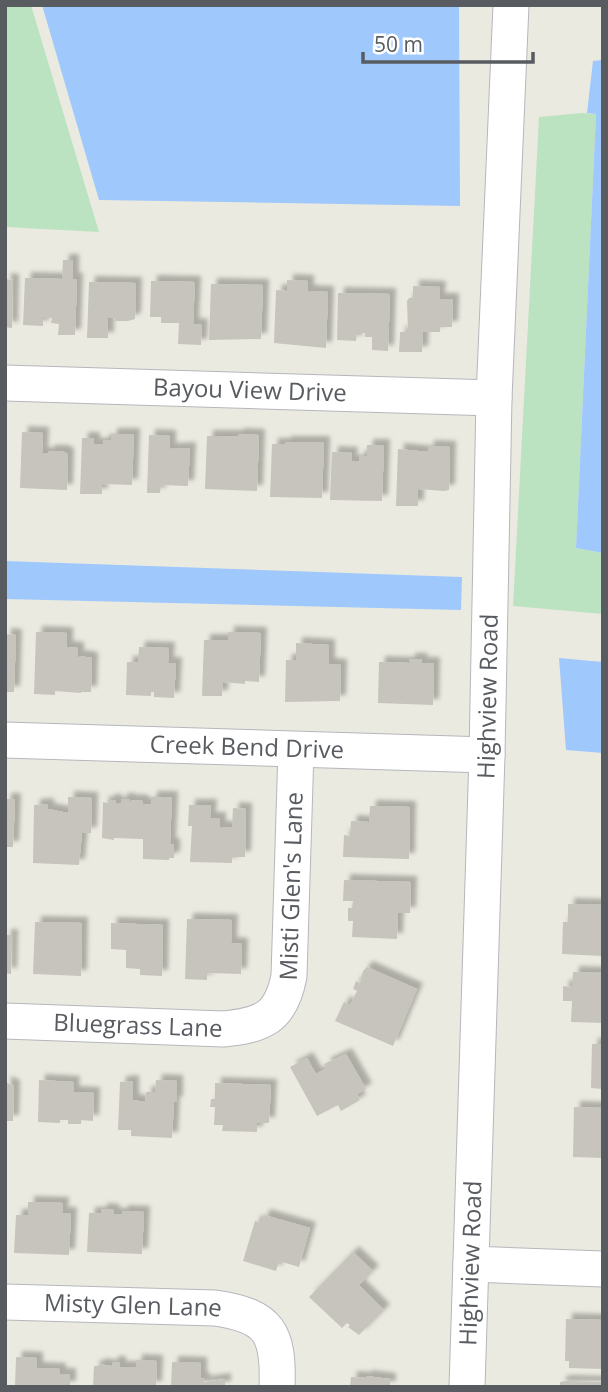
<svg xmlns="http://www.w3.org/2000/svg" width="608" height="1392" viewBox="0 0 608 1392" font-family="'Open Sans',sans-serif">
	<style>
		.green { fill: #bce3c1 }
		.water { fill: #9fc8fc }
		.building { fill: #c6c4bd; filter: url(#shadow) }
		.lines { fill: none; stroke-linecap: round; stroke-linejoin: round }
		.minor-casing { stroke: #b5b7bc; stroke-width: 37 }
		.minor { stroke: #fff; stroke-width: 35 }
		.labels { text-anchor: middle; stroke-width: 7; stroke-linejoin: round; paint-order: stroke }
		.street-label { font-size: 24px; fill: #585b60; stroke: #fff }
	</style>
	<defs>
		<filter id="shadow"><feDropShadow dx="6" dy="-6" stdDeviation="2" flood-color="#0004"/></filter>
	</defs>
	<rect width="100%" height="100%" fill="#ebeae0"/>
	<path class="green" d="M5,5H31L99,232L5,227Z
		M582,113L596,114L576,548L603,553V614L513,606L539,117Z"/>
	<path class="water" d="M42,5H459L460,206L99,200Z
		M603,60V553L576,548L596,114L587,113L593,61Z
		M5,561L462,577L461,610L5,599Z
		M559,658L603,662V753L566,750Z"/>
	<path class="building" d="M63,260H73V279H77L75,335H58L59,324L51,323L52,318H43V326L23,325L25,278L62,279Z
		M5,279L13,280L12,328L5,327Z
		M287,280L308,281V291L328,292L326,348L274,343L276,290L287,291Z
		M151,281L195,282L193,324L202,325L201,345L178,344L179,323H161V317H150Z
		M89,282L136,283L135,319L128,321H115V318H108V338H87Z
		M211,284L263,285L261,339L209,340Z
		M413,286L440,287L439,299H453L452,327H440V332H423L422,352H399L400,332H408L407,301L409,298H413Z
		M338,293L390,294L388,351L372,350V337H365V333H357L356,341L337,340Z
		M22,432L43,433L42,453L48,454V451H62L68,454L67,490L20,488Z
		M111,434H134L132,485L102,484V494H80L82,438H94V444H103V440L111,441Z
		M238,434L259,435L257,491L205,489L207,436H238Z
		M149,435L170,436V449L190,448L188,486L161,485L160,493H147Z
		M285,442H324L322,498L270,497L272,444H285Z
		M367,445H384L382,501L330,500L332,452L352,453L351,461H359V456H367Z
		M428,446L450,447L449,490L444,491L418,489V506H396L398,449L428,452Z
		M36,632L67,633V647L78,648V658L80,656L92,658L91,692H81V693L55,691V695L34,694Z
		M228,632L261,633L259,682L245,681V684L223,682L222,696H202L204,640H228Z
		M5,634L16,635L14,692H5Z
		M296,643L329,645V664L341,665L340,701L285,702L286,660H296Z
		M139,647L169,648L168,663H176L174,698L154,697V692H151V696L126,695L127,662H138Z
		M409,659H422L421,663H434L433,705L378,703L379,662L409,663Z
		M68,797L92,798L91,833H82L79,865L33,863L34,805L48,804V809L68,813Z
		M151,797H172L170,844H174V858H169V860L143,859V839L114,838V840L102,838L103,802L108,803V800H116V803H121V799H130V803L132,800L143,801V804H151Z
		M5,799H15L13,847H5Z
		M189,805H211L210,818H220V827H232L233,808L246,809L245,857H232V863L190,862L192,826H188Z
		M370,806L410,807L409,859L343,857L344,835L350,836L351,821L369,822Z
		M344,880L411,882L410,913H398L397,939L352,937L353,921H348V908H352L353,901H343Z
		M568,904L603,905V956L562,954L563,922H568Z
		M187,919L232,920L231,943L242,944L241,974L207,973V980L185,979Z
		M35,922L82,923L81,976L33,974Z
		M111,923L163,925L162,976L140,975V969L126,968V950L111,949Z
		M5,935H12L11,974L5,973Z
		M367,967L417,989L393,1046L335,1021L344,1002L350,1005L357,991L353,989L356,981L360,983L363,971Z
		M573,972L603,973V1023L571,1022L572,1001H563V986L572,987Z
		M592,1044H603V1089L591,1088Z
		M346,1054L366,1089L357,1094L360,1100L341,1111L338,1105L317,1116L290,1067L307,1058L316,1074L327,1068L324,1064Z
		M39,1080L74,1082L73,1092L94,1093L93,1121L81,1120V1124H68V1120H60V1123L38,1122Z
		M156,1080L177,1081V1102H174L172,1138L131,1136V1130H118L120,1082L133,1081V1100L145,1102L146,1092H155Z
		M5,1082L14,1086L13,1121H5Z
		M215,1083L271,1085L269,1123H257V1132L222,1131L223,1125H214L215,1107H210L211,1099H215Z
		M574,1107L603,1108V1158L573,1157Z
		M28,1202L63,1203L62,1213H71L69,1255L14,1253L16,1215H28Z
		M101,1209L114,1210L113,1214H122V1211L144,1212L142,1254L87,1252L89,1213H101Z
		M264,1215L310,1228L299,1267L279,1261L276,1271L243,1261L255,1221L261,1223Z
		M353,1252L373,1271L359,1285L384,1310L359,1335L348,1327L350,1325L347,1323L342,1328L309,1297Z
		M566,1319L603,1320V1369L569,1368V1361H565Z
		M16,1357L37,1358V1368L60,1369V1374H70V1387H15Z
		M136,1360L157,1361L156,1387H93L94,1366H99V1364L112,1366V1362H120V1367H136Z
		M172,1362L201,1363V1378L204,1379V1382L225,1379V1387H171Z
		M366,1376L390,1379V1387H350L351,1377L366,1378Z
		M566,1381L603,1382V1387H560V1382Z"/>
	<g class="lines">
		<g class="minor-casing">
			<g id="minor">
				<path id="s1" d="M5,383L494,398"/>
				<path id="s2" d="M5,740L487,755"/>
				<path id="s3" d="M5,1021L223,1029C263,1025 281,1018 289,976L296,750"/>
				<path d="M471,1264L603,1269"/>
				<path id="s4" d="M5,1302L215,1308C270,1316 279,1333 277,1387"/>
				<path id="s5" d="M467,1387L487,755L494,398L511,5"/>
			</g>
		</g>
		<use href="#minor" class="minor"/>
	</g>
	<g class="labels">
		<g class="street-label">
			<text dy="8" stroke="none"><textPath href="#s1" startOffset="245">Bayou View Drive</textPath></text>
			<text dy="8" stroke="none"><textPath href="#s5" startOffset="691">Highview Road</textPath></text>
			<text dy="8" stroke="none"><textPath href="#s2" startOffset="242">Creek Bend Drive</textPath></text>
			<text dy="8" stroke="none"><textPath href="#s3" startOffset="402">Misti Glen's Lane</textPath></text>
			<text dy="8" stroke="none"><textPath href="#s3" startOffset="133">Bluegrass Lane</textPath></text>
			<text dy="8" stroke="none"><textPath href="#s5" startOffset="124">Highview Road</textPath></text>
			<text dy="8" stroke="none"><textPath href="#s4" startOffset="128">Misty Glen Lane</textPath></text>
		</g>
	</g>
	<rect width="608" height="1392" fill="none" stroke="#585b60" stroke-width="14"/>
	<path d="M363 52v10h170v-10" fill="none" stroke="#585b60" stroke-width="3.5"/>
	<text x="374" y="52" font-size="21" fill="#585b60" stroke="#ffffff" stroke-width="5" paint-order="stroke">50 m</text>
</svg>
